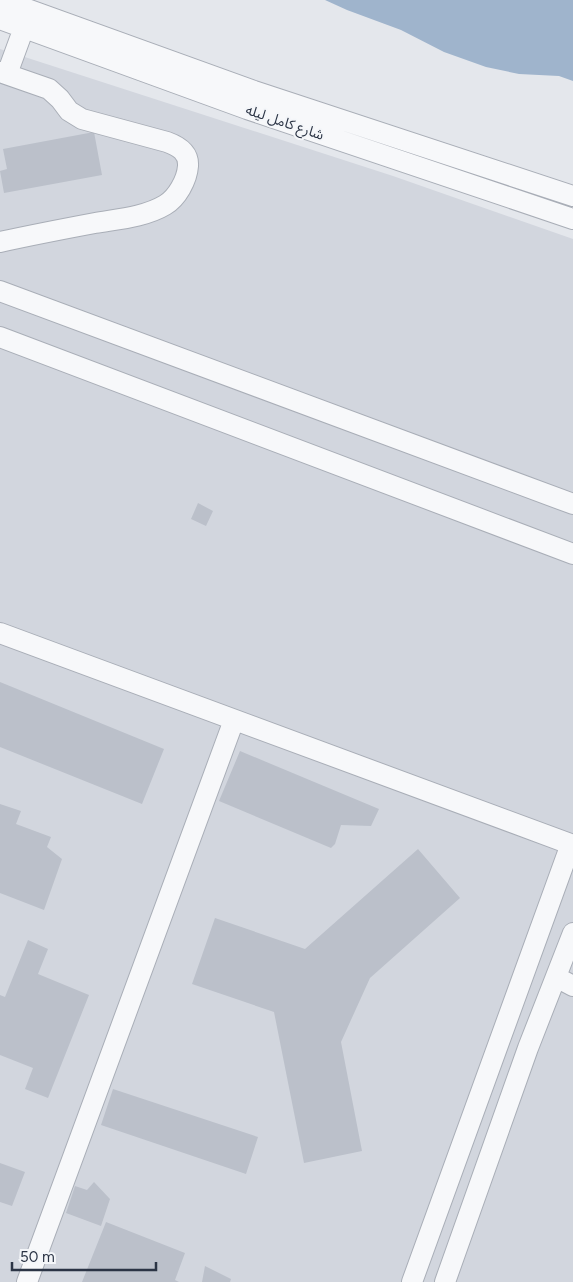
<svg xmlns="http://www.w3.org/2000/svg" width="573" height="1282" viewBox="0 0 573 1282" font-family="Figtree,'Noto Sans Arabic',sans-serif">
	<style>
		.built { fill: #d2d6de }
		.water { fill: #9fb4cc }
		.building { fill: #bbc0ca }
		.lines { fill: none; stroke-linecap: round; stroke-linejoin: round }
		.minor-casing { stroke: #a9aeb7; stroke-width: 22 }
		.minor { stroke: #f7f8fa; stroke-width: 20 }
		.labels { text-anchor: middle; stroke-width: 4; stroke-linejoin: round; paint-order: stroke }
		.street-label { font-size: 14px; fill: #2b3445; stroke: #f4f6f9 }
	</style>
	<rect width="100%" height="100%" fill="#e4e7ec"/>
	<path class="built" d="M0,49L393,176L573,239V1282H0Z"/>
	<path class="water" d="M325,0H573V81L559,76L519,74L486,67L444,52L401,30L347,10Z"/>
	<path class="building" d="M94,132L102,175L4,193L0,171L7,169L3,149Z
		M198,503L213,511L206,526L191,519Z
		M0,682L164,749L142,804L0,747Z
		M240,751L379,809L371,826L341,825L335,844L331,848L219,801Z
		M0,804L21,811L16,824L51,837L47,847L62,859L44,910L0,893Z
		M418,849L460,898L370,978L341,1042L362,1151L304,1163L274,1012L192,984L215,918L305,949Z
		M28,940L48,949L38,974L89,995L48,1098L25,1089L33,1068L0,1055V995L5,997Z
		M113,1089L258,1137L246,1174L101,1125Z
		M0,1163L25,1172L12,1206L0,1202Z
		M94,1182L110,1199L101,1226L66,1213L75,1186L87,1190Z
		M106,1222L185,1253L175,1280L179,1282H82Z
		M205,1266L231,1279L230,1282H202Z"/>
	<g class="lines">
		<g class="minor-casing">
			<path id="minor" d="M2,0L254,91L573,196
				M0,19L247,109L573,219
				M0,72L49,89L60,99L69,111L82,119L167,142C178,146 189,152 188,166C187,180 177,198 165,205C145,217 118,219 95,223C63,229 32,235 0,242
				M7,74L29,14
				M0,291L573,504
				M0,337L573,554
				M0,633L573,845
				M556,977L573,986
				M27,1282L234,720
				M412,1282L571,844
				M445,1282L528,1048L573,933"/>
		</g>
		<use href="#minor" class="minor"/>
	</g>
	<g class="labels">
		<g class="street-label">
			<text transform="translate(285 122) rotate(19)" y="5">شارع كامل ليله</text>
		</g>
	</g>
	<path d="M12 1262v8h144v-8" fill="none" stroke="#2b3445" stroke-width="2.5"/>
	<text x="20" y="1262" font-size="15" fill="#2b3445" stroke="#f4f6f9" stroke-width="4" paint-order="stroke">50 m</text>
</svg>
